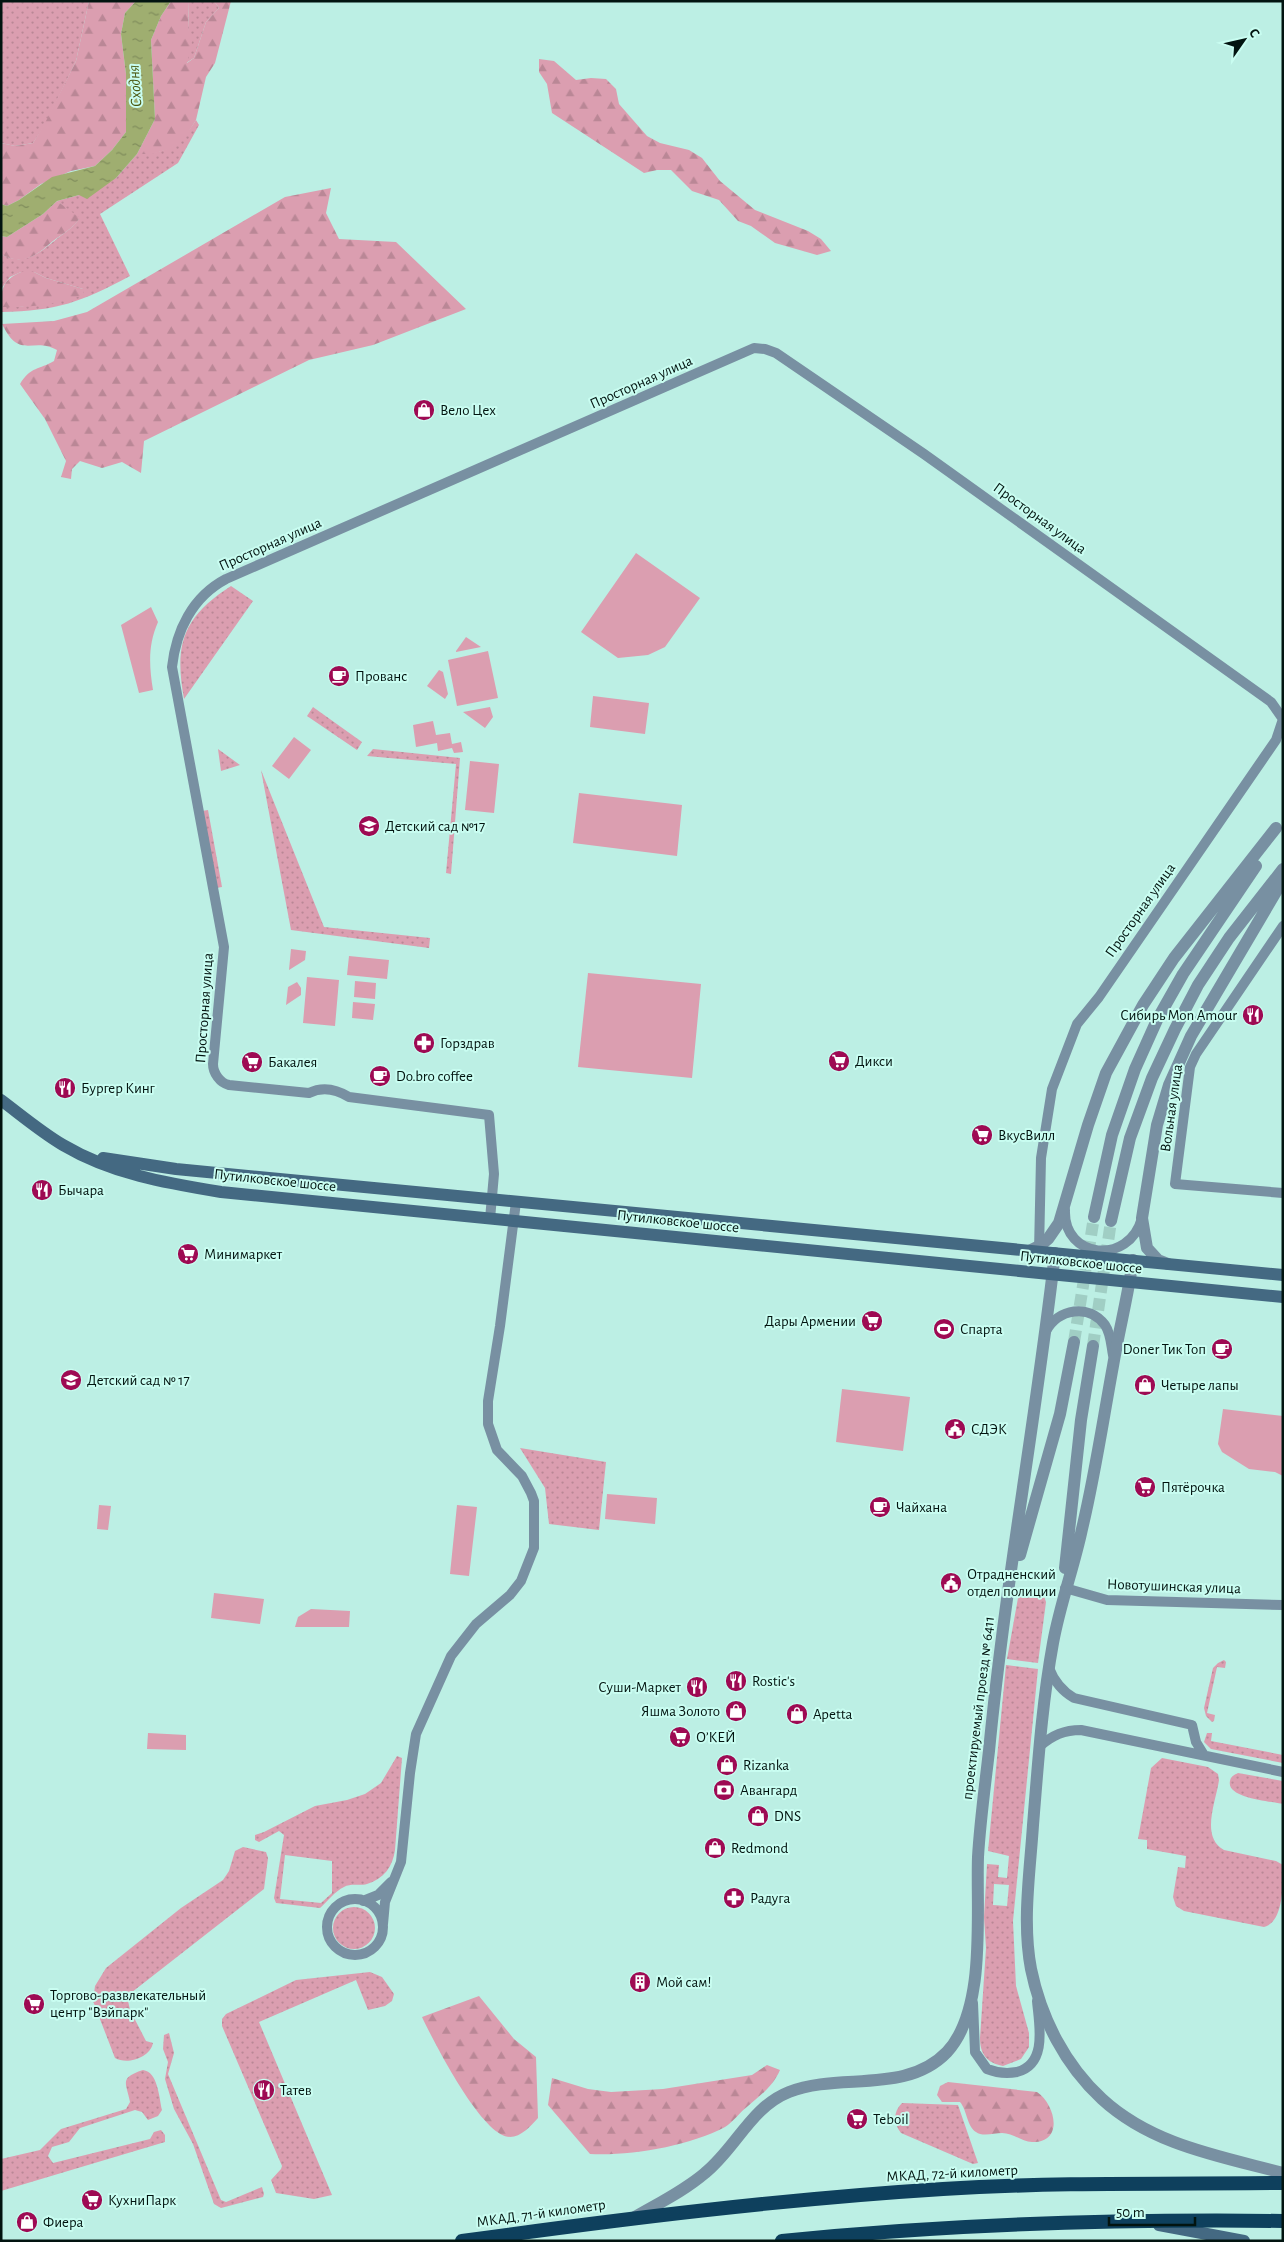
<svg xmlns="http://www.w3.org/2000/svg" width="1284" height="2242" viewBox="0 0 1284 2242" font-family="'Alegreya Sans',sans-serif">
	<style>
		.grass { fill: url(#grass-dots); fill-rule: evenodd }
		.forest { fill: url(#forest-firs) }
		.park { fill: #db9eb0 }
		.water { fill: url(#water-ripples) }
		.lines { fill: none; stroke-linecap: round; stroke-linejoin: round }
		.tertiary-tunnel { stroke: #a0cec4; stroke-width: 12; stroke-dasharray: 12 6; stroke-linecap: butt }
		.minor { stroke: #7890a2; stroke-width: 10 }
		.tertiary { stroke: #7890a2; stroke-width: 12 }
		.secondary { stroke: #446982; stroke-width: 12 }
		.trunk { stroke: #0e405d; stroke-width: 14 }
		.labels { text-anchor: middle; stroke-width: 4; stroke-linejoin: round; paint-order: stroke }
		.street-label { font-size: 15px; fill: #021410; stroke: #c9fdf1 }
		.poi-label { font-size: 15px; fill: #021410; stroke: #c9fdf1; text-anchor: start }
		.water-label { font-size: 16px; font-style: italic; fill: #49560f; stroke: #c9fdf1 }
	</style>
	<defs>
		<pattern id="grass-dots" width="8" height="8" patternUnits="userSpaceOnUse" patternTransform="scale(1.25)"><rect width="8" height="8" fill="#db9eb0"/><path d="M2 2h.1M6 6h.1" fill="none" stroke="#ba8796" stroke-width="1.8" stroke-linecap="round"/></pattern>
		<pattern id="forest-firs" width="22" height="20" patternUnits="userSpaceOnUse" patternTransform="scale(1.25)"><rect width="22" height="20" fill="#db9eb0"/><path d="M5 1l3.5 6h-7zM16 11l3.5 6h-7z" fill="#ba8796"/></pattern>
		<pattern id="water-ripples" width="26" height="14" patternUnits="userSpaceOnUse" patternTransform="scale(1.25)"><rect width="26" height="14" fill="#9fae70"/><path d="M2 4q2-2 4 0t4 0M15 11q2-2 4 0t4 0" fill="none" stroke="#7f8c5b"/></pattern>
	</defs>
	<rect width="100%" height="100%" fill="#bcefe4"/>
	<path class="grass" d="M1,1H89L76,61L45,125L33,143L15,146L1,143Z
		M189,1H214L219,8L206,22L194,58L186,63L190,46L188,29Z
		M196,120L199,125L178,163L100,214L130,276C81,302 58,311 1,312V307H21L83,289L46,278L34,272H21L10,277L1,289V254C22,266 37,255 53,242C64,232 70,231 79,219L57,201L79,195L116,178L137,154C168,153 179,146 196,120Z
		M231,586L253,601L184,699C174,644 183,617 231,586Z
		M313,707L362,742L357,750L307,716Z
		M218,749L240,765L221,771Z
		M373,749L460,758L451,874L446,873L456,764L367,756Z
		M261,770L324,927L430,938L429,948L291,930Z
		M208,810L222,887L216,888L202,811Z
		M520,1448L606,1462L599,1530L549,1524L545,1488Z
		M1035,1590L1043,1593L1046,1602L1038,1663L1007,1659L1018,1598L1025,1592Z
		M1224,1660L1226,1662L1225,1668L1217,1667L1207,1713L1215,1715L1214,1721L1212,1722L1206,1716L1204,1708L1213,1668L1218,1663Z
		M1006,1665L1038,1669L1013,1921L1016,1986L1029,2033V2047L1021,2059L1003,2066C987,2063 980,2054 980,2038L986,1948L984,1917L987,1864L999,1865L998,1877L1007,1878L1009,1856L988,1851ZM994,1884L1009,1885L1007,1906L993,1905Z
		M1207,1733H1212L1211,1741L1283,1755V1763L1211,1749L1204,1742Z
		M397,1756L402,1758L395,1850C393,1866 384,1879 367,1884C360,1886 350,1883 344,1887C335,1891 327,1902 320,1908L276,1903L274,1898L284,1835L279,1831L259,1842L255,1840V1835L264,1832L315,1806L347,1800L365,1794L381,1783ZM285,1855L332,1861V1893L321,1903L280,1899Z
		M1162,1758L1208,1767L1218,1774L1219,1780C1216,1802 1200,1837 1224,1850L1276,1861L1283,1865C1283,1883 1284,1922 1264,1927L1184,1911L1176,1906L1173,1897L1178,1867L1185,1868L1186,1856L1147,1849V1840L1138,1839L1151,1768Z
		M1238,1773L1283,1781V1804C1270,1801 1226,1798 1230,1781C1231,1776 1234,1775 1238,1773Z
		M243,1847L266,1852L268,1858L264,1889L127,1996L130,2010L146,2041L153,2043C150,2058 127,2065 115,2058L93,2001L95,1986L106,1968L181,1908L223,1880L229,1871L235,1851Z
		M333 1928a21 21 0 1 1 42 0a21 21 0 1 1-42 0Z
		M370,1972L382,1977L394,1994L392,2001L385,2006L368,2010L356,1980L259,2022L332,2195L314,2199L276,2193L271,2180L281,2169L282,2166L222,2026V2019L226,2014L296,1980Z
		M169,2033L174,2053L168,2074L221,2200L226,2202L262,2187L264,2194L263,2197L221,2208L214,2204L193,2144L174,2109L165,2079L168,2062L163,2049L164,2035Z
		M143,2070C158,2072 159,2097 162,2110L158,2116L148,2120L142,2112L135,2110L80,2128L69,2142L52,2147L48,2156L53,2163L150,2139L154,2132L161,2130L165,2135V2142L1,2191V2159L40,2150L61,2129L126,2109L130,2102C126,2082 119,2078 143,2070Z
		M902,2103L958,2105L978,2163L973,2164L901,2133C893,2123 893,2112 902,2103Z"/>
	<path class="forest" d="M89,1H136L125,13L121,34L126,74V132L112,150L95,166L71,171L41,184L19,200L7,206L1,204V143L15,146L33,143L44,125L76,61Z
		M171,1H189L188,29L193,37L187,63L194,58L206,22L219,8L214,1H231L215,63L206,77L196,120L184,139L169,149L152,154H137L155,119L151,40L161,16Z
		M539,59L554,61L576,80L591,78L606,79L616,89L619,104L647,136L660,143L689,150L702,158L720,181L755,210L808,231L821,239L831,251L817,255L775,243L751,226L738,221L719,200L692,191L671,170H657L644,173L552,113L547,84L539,72Z
		M331,188L326,213L339,239L396,242L466,309L373,345L309,360L144,441L141,473L122,462L102,468L80,461L72,469L71,479L61,477L66,461L45,419L20,384C31,366 39,370 54,361L57,350C33,336 20,361 2,324L54,321L87,312L285,197Z
		M57,201L80,218C70,231 65,232 53,241C37,255 23,267 1,254V236L7,237L43,214Z
		M21,272H34L46,278L83,289L84,295C57,304 29,308 1,307C1,288 3,280 21,272Z
		M479,1996L514,2039L536,2057L538,2118C531,2126 521,2137 510,2137C482,2137 434,2042 422,2017Z
		M767,2065L780,2070C773,2086 762,2094 748,2106C740,2112 733,2122 725,2127C689,2146 632,2156 590,2154L548,2105L552,2078L588,2089L611,2092L663,2089L752,2075Z
		M948,2082L1037,2092C1056,2105 1064,2143 1032,2142C1022,2142 1013,2133 1002,2133C995,2133 982,2137 976,2132C967,2127 967,2110 960,2102H942L937,2095L940,2086Z"/>
	<path class="park" d="M636,553L700,598L665,647L648,655L618,658L581,632Z
		M151,607L158,622C148,645 149,665 153,690L139,693L121,625Z
		M466,637L481,647L456,652V651Z
		M488,651L498,698L457,706L448,660Z
		M439,670L443,672L448,694L445,699L427,686Z
		M593,696L649,703L645,734L590,727Z
		M490,707L493,717L485,728L463,712Z
		M433,721L436,735L450,733L452,744L461,742L463,752L454,753L452,748L438,751L437,743L416,747L413,725Z
		M294,737L311,750L289,779L272,766Z
		M470,761L499,764L494,813L465,810Z
		M579,793L682,805L677,856L573,843Z
		M291,949L306,951L305,960L289,970Z
		M349,956L389,960L387,979L347,975Z
		M588,973L701,984L692,1078L578,1067Z
		M307,977L339,980L335,1026L303,1023Z
		M355,981L376,983L375,999L354,997Z
		M297,982L301,988V995L286,1005L288,987Z
		M353,1002L375,1004L373,1020L352,1018Z
		M842,1389L910,1397L903,1451L836,1442Z
		M1223,1409L1283,1416V1476L1275,1472L1249,1469L1222,1452L1218,1444Z
		M607,1494L657,1498L655,1524L605,1519Z
		M99,1505L111,1506L108,1530L97,1529Z
		M457,1505L477,1507L469,1576L450,1574Z
		M214,1593L264,1599L260,1624L211,1618Z
		M311,1609L350,1611L349,1627H295L298,1617Z
		M148,1733L186,1735V1750L147,1749Z"/>
	<path class="water" d="M136,1H171L161,16L151,40L155,119L137,154L116,178L87,199L79,195L57,201L43,214L7,237L1,236V204L7,206L19,200L52,177L95,166L112,150L126,132V74L121,34L125,13Z"/>
	<g class="lines">
		<path class="tertiary-tunnel" d="M1074,1342L1094,1217
			M1093,1346L1111,1221"/>
		<path class="minor" d="M1283,926L1196,1054L1190,1067L1175,1184L1283,1193
			M1065,1210C1063,1259 1129,1266 1142,1218
			M490,1219L494,1174L489,1115L349,1097C336,1089 323,1086 309,1093L229,1085C220,1083 213,1073 213,1064L224,947L172,667C176,631 192,597 226,579L754,348L765,349L776,353L924,454L1271,702L1283,719L1276,740L1099,997L1077,1024L1052,1089L1041,1158L1039,1251
			M1046,1331C1058,1309 1089,1303 1105,1325C1111,1334 1111,1345 1113,1355
			M1065,1588L1107,1600L1283,1605
			M1049,1668C1054,1681 1062,1691 1074,1698L1192,1725L1196,1742L1204,1755
			M1040,1746C1053,1735 1064,1730 1081,1730L1283,1772
			M327 1927a28 28 0 1 1 56 0a28 28 0 1 1-56 0Z
			M363,1901L378,1895L391,1882
			M383,1924L385,1902L401,1862L410,1773L416,1734L451,1656L476,1624L510,1595L521,1581L534,1548V1501L531,1493L522,1476L497,1450L488,1424V1401L500,1326L516,1202
			M973,2003L975,2052L987,2069C997,2073 1006,2074 1017,2072C1048,2064 1039,2024 1037,2001"/>
		<path class="tertiary" d="M1094,1217L1112,1135L1135,1069L1157,1020L1183,974L1256,866
			M1111,1221L1130,1138L1152,1078L1175,1029L1198,985L1229,938L1283,869
			M1029,1251L1041,1245L1048,1239L1059,1223L1088,1125L1106,1073L1143,1005L1174,958L1276,828
			M1133,1260C1128,1296 1119,1330 1113,1366C1103,1420 1095,1475 1082,1529C1074,1567 1060,1604 1053,1643C1042,1703 1038,1764 1033,1825C1030,1872 1022,1922 1031,1969C1041,2018 1065,2065 1102,2099C1152,2145 1219,2156 1283,2173
			M1168,1264L1158,1260L1147,1248L1142,1218L1157,1125L1169,1085L1191,1036L1283,880
			M1020,1555L1060,1414L1074,1342
			M1065,1568L1081,1420L1093,1346
			M635,2217C659,2203 684,2191 705,2173C736,2148 751,2107 789,2092C839,2072 906,2095 947,2052C987,2009 976,1913 978,1857C980,1822 985,1786 989,1751C1005,1584 1036,1419 1055,1253"/>
		<path class="secondary" d="M1,1100C21,1115 41,1132 63,1145C112,1174 166,1183 221,1192L1283,1297
			M103,1158L176,1169L1283,1275
			M1159,2225L1244,2241"/>
		<path class="trunk" d="M462,2241C622,2219 782,2199 943,2189C1056,2182 1170,2184 1283,2183
			M782,2241C949,2224 1116,2219 1283,2221"/>
	</g>
	<defs>
		<g id="shop-disc" transform="scale(1.125)"><circle r="9.5" fill="#9e0a53" stroke="#c9fdf1"/><path d="M-5-2.5h2.3a2.7 3.5 0 0 1 5.4 0H5L5.5 6h-11ZM-1.5-2.5h3a1.5 2.3 0 0 0-3 0Z" fill="#fff"/></g>
		<g id="cafe-disc" transform="scale(1.125)"><circle r="9.5" fill="#9e0a53" stroke="#c9fdf1"/><path d="M-5.5-4.5H6V0H3Q3 3.5 0 3.5H-2.5Q-5.5 3.5-5.5 0ZM3-3.2v2h1.7v-2ZM-6 4.5H4V6H-6Z" fill="#fff"/></g>
		<g id="school-disc" transform="scale(1.125)"><circle r="9.5" fill="#9e0a53" stroke="#c9fdf1"/><path d="M0-5L7-2L0 1L-7-2ZM-4 1L0 2.5L4 1V4Q0 6-4 4Z" fill="#fff"/></g>
		<g id="restaurant-disc" transform="scale(1.125)"><circle r="9.5" fill="#9e0a53" stroke="#c9fdf1"/><path d="M-5-6h1v4h1v-4h1v4h1v-4h1v5L-1.5 .5V6h-2V.5L-5-1ZM5-6V6H3V1.5H1.5Q1.5-4 5-6Z" fill="#fff"/></g>
		<g id="pharmacy-disc" transform="scale(1.125)"><circle r="9.5" fill="#9e0a53" stroke="#c9fdf1"/><path d="M-2-6h4v4h4v4h-4v4h-4v-4h-4v-4h4Z" fill="#fff"/></g>
		<g id="supermarket-disc" transform="scale(1.125)"><circle r="9.5" fill="#9e0a53" stroke="#c9fdf1"/><path d="M-6-5.5h2.5l.6 2H6L4.5 2H-2.5L-4.4-4H-6ZM-1.5 3.2a1.3 1.3 0 1 0 .1 0ZM3 3.2a1.3 1.3 0 1 0 .1 0Z" fill="#fff"/></g>
		<g id="stadium-disc" transform="scale(1.125)"><circle r="9.5" fill="#9e0a53" stroke="#c9fdf1"/><path d="M0-5a6.5 5 0 1 0 0 10a6.5 5 0 1 0 0-10ZM-3.5-1.8h7v3.6h-7Z" fill="#fff"/></g>
		<g id="civic-disc" transform="scale(1.125)"><circle r="9.5" fill="#9e0a53" stroke="#c9fdf1"/><path d="M-.6-6.5H3V-4.5H.6V-3L4-1V1h2V6H-6V1h2V-1L-.6-3ZM-1.2 2.5V6h2.4V2.5Z" fill="#fff"/></g>
		<g id="bank-disc" transform="scale(1.125)"><circle r="9.5" fill="#9e0a53" stroke="#c9fdf1"/><path d="M-6-4H6V4H-6ZM0-2.3a2.3 2.3 0 1 0 0 4.6a2.3 2.3 0 1 0 0-4.6Z" fill="#fff"/></g>
		<g id="building-disc" transform="scale(1.125)"><circle r="9.5" fill="#9e0a53" stroke="#c9fdf1"/><path d="M-4-6H4V6H1V3H-1V6H-4ZM-2.5-4.3h1.7v1.8h-1.7ZM.8-4.3h1.7v1.8H.8ZM-2.5-1h1.7V.8h-1.7ZM.8-1h1.7V.8H.8Z" fill="#fff"/></g>
	</defs>
	<g fill-rule="evenodd">
		<use href="#shop-disc" x="424" y="410"/>
		<use href="#cafe-disc" x="339" y="676"/>
		<use href="#school-disc" x="369" y="826"/>
		<use href="#restaurant-disc" x="1253" y="1015"/>
		<use href="#pharmacy-disc" x="424" y="1043"/>
		<use href="#supermarket-disc" x="839" y="1061"/>
		<use href="#supermarket-disc" x="252" y="1062"/>
		<use href="#cafe-disc" x="380" y="1076"/>
		<use href="#restaurant-disc" x="65" y="1088"/>
		<use href="#supermarket-disc" x="982" y="1135"/>
		<use href="#restaurant-disc" x="42" y="1190"/>
		<use href="#supermarket-disc" x="188" y="1254"/>
		<use href="#supermarket-disc" x="872" y="1321"/>
		<use href="#stadium-disc" x="944" y="1329"/>
		<use href="#cafe-disc" x="1222" y="1349"/>
		<use href="#school-disc" x="71" y="1380"/>
		<use href="#shop-disc" x="1145" y="1385"/>
		<use href="#civic-disc" x="955" y="1429"/>
		<use href="#supermarket-disc" x="1145" y="1487"/>
		<use href="#cafe-disc" x="880" y="1507"/>
		<use href="#civic-disc" x="951" y="1583"/>
		<use href="#restaurant-disc" x="736" y="1681"/>
		<use href="#restaurant-disc" x="697" y="1687"/>
		<use href="#shop-disc" x="736" y="1711"/>
		<use href="#shop-disc" x="797" y="1714"/>
		<use href="#supermarket-disc" x="680" y="1737"/>
		<use href="#shop-disc" x="727" y="1765"/>
		<use href="#bank-disc" x="724" y="1790"/>
		<use href="#shop-disc" x="758" y="1816"/>
		<use href="#shop-disc" x="715" y="1848"/>
		<use href="#pharmacy-disc" x="734" y="1898"/>
		<use href="#building-disc" x="640" y="1982"/>
		<use href="#supermarket-disc" x="34" y="2004"/>
		<use href="#restaurant-disc" x="264" y="2090"/>
		<use href="#supermarket-disc" x="857" y="2119"/>
		<use href="#supermarket-disc" x="92" y="2200"/>
		<use href="#shop-disc" x="27" y="2222"/>
	</g>
	<g class="labels">
		<g class="street-label">
			<text transform="translate(641 382) rotate(-24)" y="5">Просторная улица</text>
			<text transform="translate(1040 518) rotate(36)" y="5">Просторная улица</text>
			<text transform="translate(270 544) rotate(-24)" y="5">Просторная улица</text>
			<text transform="translate(1140 910) rotate(-55)" y="5">Просторная улица</text>
			<text transform="translate(204 1008) rotate(-86)" y="5">Просторная улица</text>
			<text transform="translate(1171 1108) rotate(-82)" y="5">Вольная улица</text>
			<text transform="translate(275 1180) rotate(6)" y="5">Путилковское шоссе</text>
			<text transform="translate(678 1221) rotate(6)" y="5">Путилковское шоссе</text>
			<text transform="translate(1081 1262) rotate(6)" y="5">Путилковское шоссе</text>
			<text transform="translate(1174 1586) rotate(2)" y="5">Новотушинская улица</text>
			<text transform="translate(978 1708) rotate(-83)" y="5">проектируемый проезд № 6411</text>
			<text transform="translate(952 2173) rotate(-3)" y="5">МКАД, 72-й километр</text>
			<text transform="translate(541 2213) rotate(-8)" y="5">МКАД, 71-й километр</text>
		</g>
		<g class="poi-label">
			<text x="440" y="415">Вело Цех</text>
			<text x="355" y="681">Прованс</text>
			<text x="385" y="831">Детский сад №17</text>
			<text x="1237" y="1020" text-anchor="end">Сибирь Mon Amour</text>
			<text x="440" y="1048">Горздрав</text>
			<text x="855" y="1066">Дикси</text>
			<text x="268" y="1067">Бакалея</text>
			<text x="396" y="1081">Do.bro coffee</text>
			<text x="81" y="1093">Бургер Кинг</text>
			<text x="998" y="1140">ВкусВилл</text>
			<text x="58" y="1195">Бычара</text>
			<text x="204" y="1259">Минимаркет</text>
			<text x="856" y="1326" text-anchor="end">Дары Армении</text>
			<text x="960" y="1334">Спарта</text>
			<text x="1206" y="1354" text-anchor="end">Doner Тик Топ</text>
			<text x="87" y="1385">Детский сад № 17</text>
			<text x="1161" y="1390">Четыре лапы</text>
			<text x="971" y="1434">СДЭК</text>
			<text x="1161" y="1492">Пятёрочка</text>
			<text x="896" y="1512">Чайхана</text>
			<text x="967" y="1579">Отрадненский<tspan x="967" dy="17">отдел полиции</tspan></text>
			<text x="752" y="1686">Rostic's</text>
			<text x="681" y="1692" text-anchor="end">Суши-Маркет</text>
			<text x="720" y="1716" text-anchor="end">Яшма Золото</text>
			<text x="813" y="1719">Apetta</text>
			<text x="696" y="1742">О’КЕЙ</text>
			<text x="743" y="1770">Rizanka</text>
			<text x="740" y="1795">Авангард</text>
			<text x="774" y="1821">DNS</text>
			<text x="731" y="1853">Redmond</text>
			<text x="750" y="1903">Радуга</text>
			<text x="656" y="1987">Мой сам!</text>
			<text x="50" y="2000">Торгово-развлекательный<tspan x="50" dy="17">центр "Вэйпарк"</tspan></text>
			<text x="280" y="2095">Татев</text>
			<text x="873" y="2124">Teboil</text>
			<text x="108" y="2205">КухниПарк</text>
			<text x="43" y="2227">Фиера</text>
		</g>
		<g class="water-label">
			<text transform="translate(134 86) rotate(-94)" y="6">Сходня</text>
		</g>
	</g>
	<rect width="1284" height="2242" fill="none" stroke="#021410" stroke-width="5"/>
	<g transform="translate(1244 40) rotate(56)" stroke="#c9fdf1" stroke-width="4" paint-order="stroke">
	<path d="M0-4L9 19L0 12L-9 19Z" fill="#021410"/>
	<text y="-8" font-size="14" font-weight="bold" text-anchor="middle" fill="#021410">С</text>
	</g>
	<path d="M1109 2217v8h86v-8" fill="none" stroke="#021410" stroke-width="2.5"/>
	<text x="1116" y="2217" font-size="15" fill="#021410" stroke="#c9fdf1" stroke-width="4" paint-order="stroke">50 m</text>
</svg>
